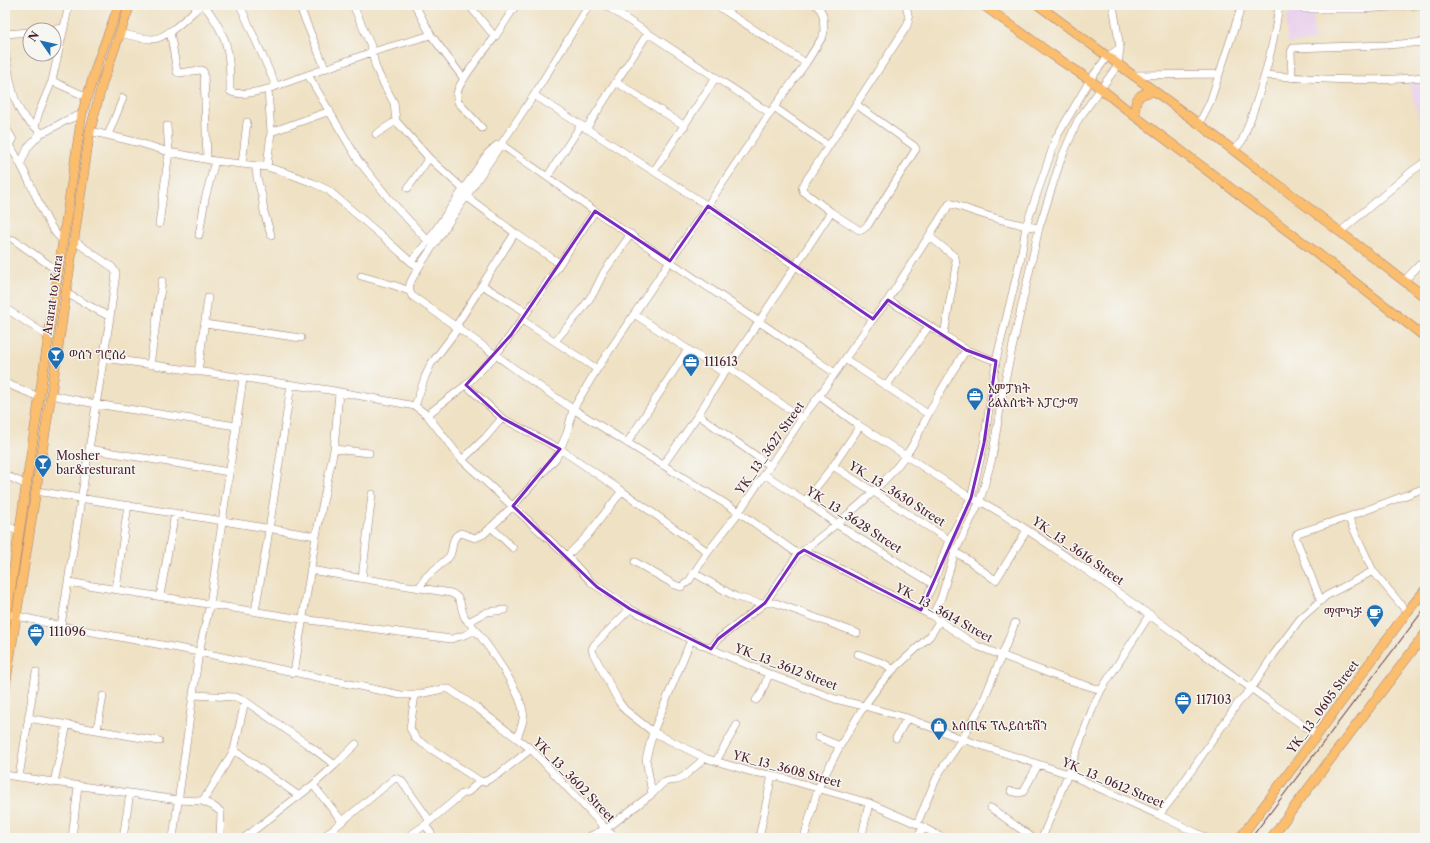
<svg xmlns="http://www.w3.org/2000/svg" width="1430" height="843" viewBox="0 0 1430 843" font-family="'Libre Caslon Text','Noto Serif Ethiopic',serif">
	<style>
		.built { fill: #e9d2ed }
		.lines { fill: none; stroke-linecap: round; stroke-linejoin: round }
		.minor-casing { stroke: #9c8077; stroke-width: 8 }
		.major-casing { stroke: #9c8077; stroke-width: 10 }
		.minor { stroke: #fff; stroke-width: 7 }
		.major { stroke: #fbbd6e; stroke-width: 9 }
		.tram { stroke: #4a1f2b; stroke-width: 1 }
		.marked { fill: none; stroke: #7b2cbf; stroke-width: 3; stroke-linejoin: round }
		.labels { text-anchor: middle; stroke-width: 3; stroke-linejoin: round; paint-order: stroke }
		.street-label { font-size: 12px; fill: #4a1f2b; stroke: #f6f6f2 }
		.poi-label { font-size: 12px; fill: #4a1f2b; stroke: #f6f6f2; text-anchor: start }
	</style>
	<rect width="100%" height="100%" fill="#f6f6f2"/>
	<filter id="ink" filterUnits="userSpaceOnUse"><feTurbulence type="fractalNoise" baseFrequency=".025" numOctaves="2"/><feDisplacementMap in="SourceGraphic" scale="8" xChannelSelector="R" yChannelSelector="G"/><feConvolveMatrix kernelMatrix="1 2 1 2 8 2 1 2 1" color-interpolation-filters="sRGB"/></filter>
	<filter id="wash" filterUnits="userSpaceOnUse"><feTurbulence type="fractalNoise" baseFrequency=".012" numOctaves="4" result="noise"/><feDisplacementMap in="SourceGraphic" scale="16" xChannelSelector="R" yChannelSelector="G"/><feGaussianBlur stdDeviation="0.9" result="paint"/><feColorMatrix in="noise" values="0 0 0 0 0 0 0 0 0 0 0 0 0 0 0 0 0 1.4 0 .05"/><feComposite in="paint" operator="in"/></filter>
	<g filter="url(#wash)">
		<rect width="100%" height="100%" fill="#efe1c3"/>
		<path class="built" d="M1296,12L1313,13L1314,41L1287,43V15Z
			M1425,79V139L1409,82Z"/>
	</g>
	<g filter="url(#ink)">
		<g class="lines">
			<g class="minor-casing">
				<path id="minor" d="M204,5C212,15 219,26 224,38C230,54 230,74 230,91C238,97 259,91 268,89L271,132L267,167
					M240,5L276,86
					M299,5L325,68
					M353,5L371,46L375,65L379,75L394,103L396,121
					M415,5L431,35L464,79
					M469,5L495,37C486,49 460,79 457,93C456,96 457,99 458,102L482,128
					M605,5L770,113
					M716,5L806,63
					M1297,5L1305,9H1364L1420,5
					M48,30L64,28
					M170,31L177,72L179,73L200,70H202L204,73L207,159
					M120,33C131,36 142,39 153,39C168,38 189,15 201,5
					M648,33L616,82L685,126
					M5,34L30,32
					M495,37L516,5
					M5,52C9,71 12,103 25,118C30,123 36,127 41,133L47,131L65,121L82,114
					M308,75L358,160L390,200L428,241
					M1133,75L1219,74
					M1265,75C1318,80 1372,82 1425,77
					M1292,78L1291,52L1293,48L1387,45L1425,42
					M52,81L87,97
					M268,89L372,52L431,35
					M534,95L708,206L873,319
					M857,105L914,146L916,149L868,225L862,230H859L831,212L803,191L802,187L907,26L909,19L906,5
					M774,107L829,146
					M1199,124L1210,102L1242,5
					M5,126L13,140L10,145L5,150
					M35,126L39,112L52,81L69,5
					M586,129L616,82
					M90,131L140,143L169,152L215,161L267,167L287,173L313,183L328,190L383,237L411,262L419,267L534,95L589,5
					M271,132L330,111
					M376,134L396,121L429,158L463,189
					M108,135L123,98
					M10,145C19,161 27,176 34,192C42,209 49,228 62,240
					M1232,150L1237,147L1242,141C1260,97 1273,52 1279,5
					M21,163L28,147L41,133
					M242,164L247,122
					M256,166L257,178L262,196L264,212L271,235
					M654,171L716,77
					M547,177L581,125
					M408,188L429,158
					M466,196L515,233L559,263
					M159,224L169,152L167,126
					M1340,232L1412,171L1425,162
					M199,235L205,199L215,161
					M929,236L955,257L956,265L944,335
					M14,240L58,271
					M411,262L428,241L488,153L497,145H502L595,211L835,373
					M419,267C414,277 405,285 412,296C466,332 518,373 573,409C603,428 633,446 663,465L698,415L724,373L748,338L831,212
					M361,276L396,286L409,291
					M1404,281L1425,259
					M482,285L526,312
					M66,293L110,317
					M5,308L48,336
					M634,314L724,373
					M522,320L597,369
					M205,324L301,338
					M456,326L515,233
					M555,341L581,311L594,292L604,272L631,234
					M966,350L996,361
					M104,358L329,390L415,406L427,415L462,460L567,556L591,582L630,609L691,640L769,674L835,699L864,706L907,718L962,739L1068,774L1159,815L1207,838
					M845,359L928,414
					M150,365L162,281
					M728,367L802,418
					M198,372L208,298
					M5,383L39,397
					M466,385L502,418L560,449L622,491L587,536L567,556
					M887,385L929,326
					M51,395L96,404L236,426
					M819,396L860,426L971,498C986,503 1000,512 1013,521C1034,534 1055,549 1076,563C1157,619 1236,679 1317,735
					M415,406L425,377L431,364L459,327
					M427,415L466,385L495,356L522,320L595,211
					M698,415L769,465
					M627,443L688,349
					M89,449L229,472
					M334,449L369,453
					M462,460L485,438L502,418
					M663,465L739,512L798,554
					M833,466L949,540
					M764,474L805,501L836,524L933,584
					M5,475L27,485
					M36,491L316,536
					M622,491L708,552
					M805,501L833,466L860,426
					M1348,517L1373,571L1407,612
					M5,525L19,532
					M491,527L513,548
					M804,550L932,616L977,646L1056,676L1101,690
					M955,552L965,558L994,579L996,580L1027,530
					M635,562L675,585L681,587L689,581L694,573
					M310,570L451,593C464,599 459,607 465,618C468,622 472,625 475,629C490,648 519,689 523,711C525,720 520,730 517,738
					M362,578L372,494
					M68,582L302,619L451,639L465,635L475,630
					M419,588L426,577L449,557C455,548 449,538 461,533L475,538L484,534L513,506L556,458L567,433L573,409L597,369L770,113L806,63L823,36L824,31L823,15L820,9L816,5
					M116,589L128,505
					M160,596L175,513
					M1321,601L1296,539V536L1298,533L1348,517L1425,488
					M630,609L594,645L592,649L593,653L619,702L625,710L653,732L705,758L752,772L772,775L869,803L917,824L943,838
					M921,610L933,584L949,540L971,498L984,443L996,361L1021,257L1026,226L1056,138L1090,80L1107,57L1120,48
					M255,611L267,543L291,385
					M13,615L61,626L199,652L401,695H415L443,689H449L477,708L531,749L606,829L616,838
					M932,616L941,598L955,552L980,501L992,458L1004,385L1039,228L1061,159L1078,120L1118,65L1120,48L1113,5
					M468,622L487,612L505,610
					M61,626L110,317L116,273L112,267L73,240
					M857,633L776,603H759L736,597L694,573L708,552L739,512L802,418L819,396L873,319L888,300L950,203C979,214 1008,223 1039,228
					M711,649L718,639L765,603L798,554L804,550C840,521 878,493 906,455C916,442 921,427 929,413C940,391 953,370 966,350L944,335L888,300
					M858,654L885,664L893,670
					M294,673L316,536L334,449L339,393
					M194,695L235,697L245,701L234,750L209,792L202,801L213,806L221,812L220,838
					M415,695L410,728L416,739L480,781L484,782L499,774L531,749
					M756,700L761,694L769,674
					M28,718L159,741
					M97,730L103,696
					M818,737L840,746
					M896,738L907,718
					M234,750L299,796
					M716,761L737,725
					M335,765L356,744
					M5,775L178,800L202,801
					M19,777L36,672
					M54,782L67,725
					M313,785L342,821
					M1011,791L1019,793L1023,792L1038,765
					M652,794L646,759L653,732L691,640
					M991,808L1033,838
					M1159,815L1174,796L1238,703L1251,689L1274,654L1300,619L1326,596L1373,571
					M917,824L933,786L939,773L962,739L982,704L1015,623
					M425,825L431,833L432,838
					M863,831L869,803
					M72,838L78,786
					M123,838L130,793
					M173,838L199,652L210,604L243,379
					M244,838L313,785L335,765L307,744L245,701
					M322,838L395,778L401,780L430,821
					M406,838L425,825L462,794L468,792L480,781
					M586,838L606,829L652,794L663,783L668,781L677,780L683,777L705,758
					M759,838L772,775
					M804,838L818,788L840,746L864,706L881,683L893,670L930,636L940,620
					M917,838L924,827
					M1042,838L1068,774L1092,710L1101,690L1150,614"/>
			</g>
			<g class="major-casing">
				<path id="major" d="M983,5L1051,54L1090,80L1136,117L1317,253L1425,337
					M1038,5L1199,124L1425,297
					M1136,117C1133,102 1137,92 1154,92
					M5,627L82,114L98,61L119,5
					M5,688L51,395L90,131L103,81L130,5
					M1240,838L1317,735L1407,612L1425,590
					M1271,838L1425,634"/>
			</g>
			<use href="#minor" class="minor"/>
			<use href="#major" class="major"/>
			<path class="tram" d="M1251,838L1425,608"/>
		</g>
	</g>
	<path class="marked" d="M708,206L873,319L888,300L966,350L996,361L984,443L971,498L921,610L804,550L798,554L765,603L718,639L711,649L630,609L597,587L513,506L560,449L502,418L466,385L511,335L595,211L670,261Z"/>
	<defs>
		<g id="bar-pin" transform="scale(0.9)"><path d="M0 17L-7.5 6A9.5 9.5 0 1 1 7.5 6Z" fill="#1f6fb2" stroke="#f6f6f2"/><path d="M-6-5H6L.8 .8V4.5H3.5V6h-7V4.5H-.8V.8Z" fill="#fff"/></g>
		<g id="office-pin" transform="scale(0.9)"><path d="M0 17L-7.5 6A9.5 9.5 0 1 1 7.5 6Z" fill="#1f6fb2" stroke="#f6f6f2"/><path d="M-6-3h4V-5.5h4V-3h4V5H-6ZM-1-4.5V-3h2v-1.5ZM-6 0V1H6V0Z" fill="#fff"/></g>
		<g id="cafe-pin" transform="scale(0.9)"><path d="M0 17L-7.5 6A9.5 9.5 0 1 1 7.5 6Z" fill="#1f6fb2" stroke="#f6f6f2"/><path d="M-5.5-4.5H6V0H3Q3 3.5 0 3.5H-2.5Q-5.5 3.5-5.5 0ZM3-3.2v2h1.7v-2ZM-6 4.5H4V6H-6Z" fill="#fff"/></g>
		<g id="shop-pin" transform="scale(0.9)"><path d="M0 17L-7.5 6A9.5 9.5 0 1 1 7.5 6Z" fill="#1f6fb2" stroke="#f6f6f2"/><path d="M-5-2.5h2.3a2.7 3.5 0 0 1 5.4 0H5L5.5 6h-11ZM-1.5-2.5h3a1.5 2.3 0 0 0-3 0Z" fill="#fff"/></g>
	</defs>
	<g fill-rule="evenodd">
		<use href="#bar-pin" x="56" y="355"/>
		<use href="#office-pin" x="691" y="362"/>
		<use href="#office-pin" x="975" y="396"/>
		<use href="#bar-pin" x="43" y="463"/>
		<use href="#cafe-pin" x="1375" y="613"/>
		<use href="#office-pin" x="36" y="632"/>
		<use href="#office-pin" x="1183" y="700"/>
		<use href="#shop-pin" x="939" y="726"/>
	</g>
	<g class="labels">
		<g class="street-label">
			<text transform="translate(53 295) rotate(-82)" y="4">Ararat to Kara</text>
			<text transform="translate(770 448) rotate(-55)" y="4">YK_13_3627 Street</text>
			<text transform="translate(897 494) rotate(32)" y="4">YK_13_3630 Street</text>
			<text transform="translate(854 520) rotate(33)" y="4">YK_13_3628 Street</text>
			<text transform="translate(1078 551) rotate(35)" y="4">YK_13_3616 Street</text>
			<text transform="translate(944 613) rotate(29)" y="4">YK_13_3614 Street</text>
			<text transform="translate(786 667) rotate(21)" y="4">YK_13_3612 Street</text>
			<text transform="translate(1323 707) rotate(-54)" y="4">YK_13_0605 Street</text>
			<text transform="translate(787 769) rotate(15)" y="4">YK_13_3608 Street</text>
			<text transform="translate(574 780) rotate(46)" y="4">YK_13_3602 Street</text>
			<text transform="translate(1113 783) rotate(23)" y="4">YK_13_0612 Street</text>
		</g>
		<g class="poi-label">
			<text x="69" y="359">ወሰን ግሮሰሪ</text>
			<text x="704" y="366">111613</text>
			<text x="988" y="393">ኢምፓክት<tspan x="988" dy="14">ሪልእስቴት አፓርታማ</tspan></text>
			<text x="56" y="460">Mosher<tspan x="56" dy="14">bar&amp;resturant</tspan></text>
			<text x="1362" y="617" text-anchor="end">ማሞካቻ</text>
			<text x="49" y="636">111096</text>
			<text x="1196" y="704">117103</text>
			<text x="952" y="730">እስጢፍ ፕሌይስቴሽን</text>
		</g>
	</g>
	<rect width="1430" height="843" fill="none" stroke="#f6f6f2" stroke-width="20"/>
	<g transform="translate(42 42) rotate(304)"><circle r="19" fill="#f6f6f2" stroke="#b1a0a2"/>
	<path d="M0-3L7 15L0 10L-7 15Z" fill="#1f6fb2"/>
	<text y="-6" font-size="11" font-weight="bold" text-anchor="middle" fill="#4a1f2b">N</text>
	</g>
</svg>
